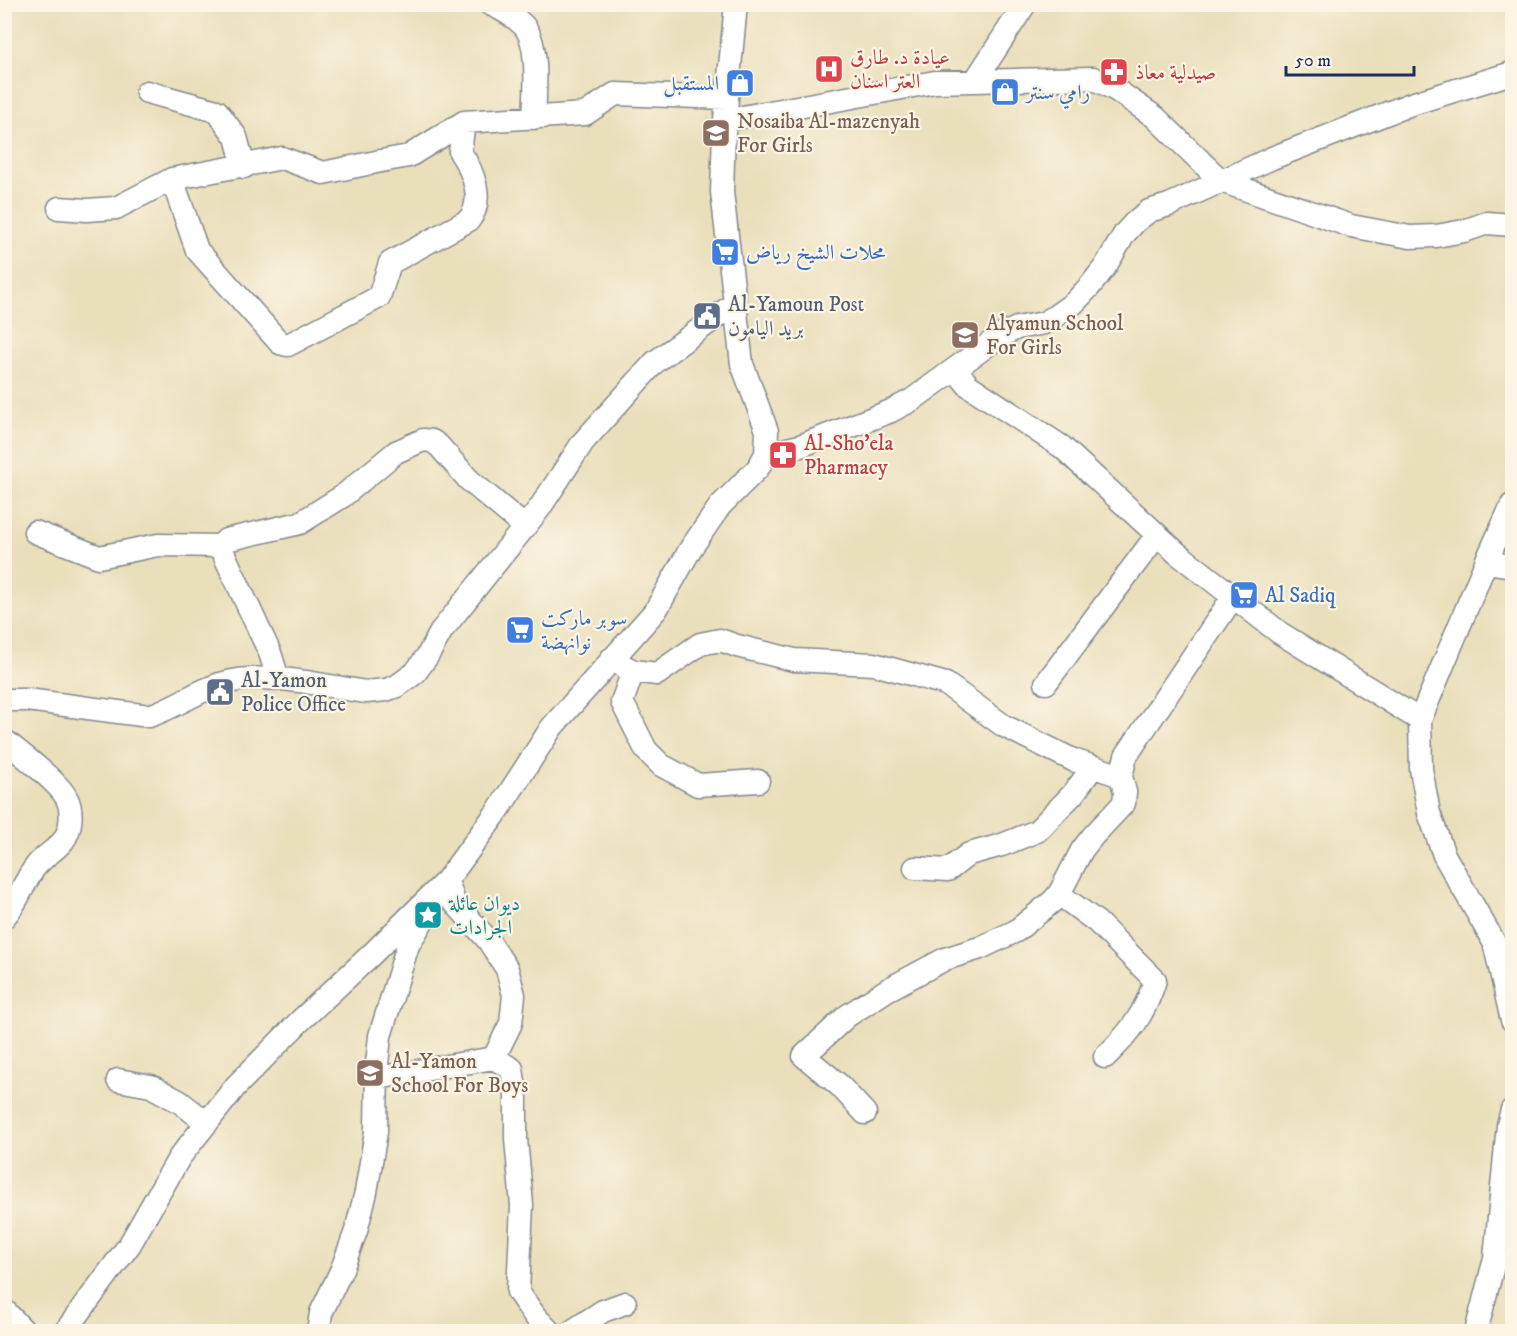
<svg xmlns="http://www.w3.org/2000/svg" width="1517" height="1336" viewBox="0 0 1517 1336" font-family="'IM FELL DW Pica',Amiri,serif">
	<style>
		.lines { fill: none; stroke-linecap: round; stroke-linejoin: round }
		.minor-casing { stroke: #82878c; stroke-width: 25 }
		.minor { stroke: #fff; stroke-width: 22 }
		.labels { text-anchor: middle; stroke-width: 4.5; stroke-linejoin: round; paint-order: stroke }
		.health-label { font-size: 21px; fill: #be3a42; stroke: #fcf5e5; text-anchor: start }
		.shop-label { font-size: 21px; fill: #366cbe; stroke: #fcf5e5; text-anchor: start }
		.education-label { font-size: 21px; fill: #785e54; stroke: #fcf5e5; text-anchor: start }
		.service-label { font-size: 21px; fill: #4e5e75; stroke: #fcf5e5; text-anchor: start }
		.culture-label { font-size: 21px; fill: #0d838f; stroke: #fcf5e5; text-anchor: start }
	</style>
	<rect width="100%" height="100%" fill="#fcf5e5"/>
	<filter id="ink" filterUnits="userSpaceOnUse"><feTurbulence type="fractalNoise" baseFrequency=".0167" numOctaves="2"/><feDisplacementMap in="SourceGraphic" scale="12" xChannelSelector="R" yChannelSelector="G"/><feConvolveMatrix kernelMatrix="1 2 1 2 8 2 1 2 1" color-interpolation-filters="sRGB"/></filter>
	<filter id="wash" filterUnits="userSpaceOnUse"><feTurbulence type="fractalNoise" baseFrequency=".008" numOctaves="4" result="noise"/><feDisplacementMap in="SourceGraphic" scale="24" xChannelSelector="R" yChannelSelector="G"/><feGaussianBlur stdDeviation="1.35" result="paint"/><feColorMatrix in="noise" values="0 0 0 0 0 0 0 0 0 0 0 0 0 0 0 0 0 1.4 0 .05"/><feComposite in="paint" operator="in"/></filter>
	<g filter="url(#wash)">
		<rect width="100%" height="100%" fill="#e9dfbb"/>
	</g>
	<g filter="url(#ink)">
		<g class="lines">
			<g class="minor-casing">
				<path id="minor" d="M490,4C501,9 514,16 523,25C540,42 535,94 534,118
					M975,81L1025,4
					M147,92L217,111L236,137L244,167
					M726,120L935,82L1093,78L1116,90L1155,117L1221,181L1351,226L1410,237L1436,236L1464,231L1487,223L1512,225
					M464,122L460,152C473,171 485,199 469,220L390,263L379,297L288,345L280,343L197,250L172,179L282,158L323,173L381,161L409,156L464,122L585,114L615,94L727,98
					M59,208L87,210L116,208L172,179
					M955,369L968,385L1062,447L1177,553L1280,633L1420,720
					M766,454L800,446L891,411L912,400L1000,336L1017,328L1044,323L1054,317L1074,303L1090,286L1105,267L1125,233L1136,221L1149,211L1169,205L1272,158L1411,104L1512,73
					M1512,505L1486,562L1420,720L1421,769L1429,813L1444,855L1494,942L1512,1020
					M35,532L99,557L158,545L220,546
					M1486,562L1512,566
					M611,659L633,671L657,674L700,644L720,640L737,646L794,660L874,664L946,684L1004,726L1073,760L1121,776
					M633,671L622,702L646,750L661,765L698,785L758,781
					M278,678L270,653L220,546L226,540L300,523L343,496L396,452L423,440L432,441L439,446L469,480L525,527
					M1046,683L1157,535
					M4,700H27L149,716C174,708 195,692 220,684C268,670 318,685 366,692L386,690L397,686L415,673L428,655L442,630L539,509L583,442L655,362L734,304
					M4,740C19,752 58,782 66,797C73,809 72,829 63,841C56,850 44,856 36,866C23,882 19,902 4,917
					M915,868L948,870L969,854L1002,845L1037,831L1073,794L1093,767
					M1059,894L1097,922L1155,980C1145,1014 1130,1033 1105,1057
					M377,1078L494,1058L512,1069L516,1095V1139L522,1205L518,1292L535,1316L550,1332
					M118,1080L151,1086L180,1102L207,1123
					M865,1113L839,1085L804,1056L847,1016L887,990L945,959L980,948L1016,931L1053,901L1059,894L1082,850L1093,836L1124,803L1125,792L1121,776L1126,756L1233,597
					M4,1310L25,1332
					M65,1332L130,1244L179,1158L236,1086L301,1020L372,954L447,880L454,902L488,940L507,969L514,995L511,1023L494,1058
					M318,1332L321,1313L342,1269L356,1231L366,1192L376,1132L377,1064L380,1036L408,945L447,880L497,812L552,727L656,610L691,548L720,506L758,468L766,454L767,431L742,364L722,192L724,130L736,4
					M571,1332L603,1311L625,1303
					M1476,1332L1495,1258L1508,1125L1512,1110"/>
			</g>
			<use href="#minor" class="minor"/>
		</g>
	</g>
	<defs>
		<g id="hospital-square" transform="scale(1.5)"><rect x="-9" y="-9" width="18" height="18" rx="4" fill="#e0444e" stroke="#fcf5e5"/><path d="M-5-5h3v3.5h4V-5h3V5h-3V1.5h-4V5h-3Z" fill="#fff"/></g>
		<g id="pharmacy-square" transform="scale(1.5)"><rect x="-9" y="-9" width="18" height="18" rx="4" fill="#e0444e" stroke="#fcf5e5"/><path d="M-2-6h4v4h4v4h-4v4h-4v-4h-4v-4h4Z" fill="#fff"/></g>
		<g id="shop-square" transform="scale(1.5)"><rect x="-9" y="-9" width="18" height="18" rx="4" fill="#3f7fe0" stroke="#fcf5e5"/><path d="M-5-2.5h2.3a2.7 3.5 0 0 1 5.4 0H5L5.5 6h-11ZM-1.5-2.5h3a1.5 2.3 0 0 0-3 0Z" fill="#fff"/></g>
		<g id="school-square" transform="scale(1.5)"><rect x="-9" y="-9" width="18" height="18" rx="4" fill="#8d6e63" stroke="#fcf5e5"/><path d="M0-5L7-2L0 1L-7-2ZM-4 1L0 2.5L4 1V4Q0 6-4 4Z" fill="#fff"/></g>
		<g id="supermarket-square" transform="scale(1.5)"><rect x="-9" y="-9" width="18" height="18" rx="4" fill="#3f7fe0" stroke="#fcf5e5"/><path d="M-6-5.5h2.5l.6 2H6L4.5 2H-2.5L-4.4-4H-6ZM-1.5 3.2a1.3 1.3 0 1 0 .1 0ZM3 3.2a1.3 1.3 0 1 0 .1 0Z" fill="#fff"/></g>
		<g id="civic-square" transform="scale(1.5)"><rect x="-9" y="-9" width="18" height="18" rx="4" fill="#5c6f8a" stroke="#fcf5e5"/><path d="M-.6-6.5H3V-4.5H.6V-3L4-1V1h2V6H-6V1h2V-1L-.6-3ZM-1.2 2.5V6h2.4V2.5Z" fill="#fff"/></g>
		<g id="sight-square" transform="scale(1.5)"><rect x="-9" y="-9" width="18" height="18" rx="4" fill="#0f9aa8" stroke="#fcf5e5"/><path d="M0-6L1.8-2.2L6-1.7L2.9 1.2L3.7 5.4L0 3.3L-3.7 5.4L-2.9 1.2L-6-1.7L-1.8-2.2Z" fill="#fff"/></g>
	</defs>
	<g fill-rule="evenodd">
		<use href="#hospital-square" x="829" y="69"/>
		<use href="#pharmacy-square" x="1114" y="72"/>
		<use href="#shop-square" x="740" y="83"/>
		<use href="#shop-square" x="1005" y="92"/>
		<use href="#school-square" x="716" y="133"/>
		<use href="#supermarket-square" x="725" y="252"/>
		<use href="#civic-square" x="707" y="316"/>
		<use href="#school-square" x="965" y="335"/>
		<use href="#pharmacy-square" x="783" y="455"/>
		<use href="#supermarket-square" x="1244" y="595"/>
		<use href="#supermarket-square" x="520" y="630"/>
		<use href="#civic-square" x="220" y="692"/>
		<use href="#sight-square" x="428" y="915"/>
		<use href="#school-square" x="370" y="1073"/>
	</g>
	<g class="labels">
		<g class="health-label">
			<text x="850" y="64">عيادة د. طارق<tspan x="850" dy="24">العتر اسنان</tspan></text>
			<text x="1135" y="79">صيدلية معاذ</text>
			<text x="804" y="450">Al-Sho'ela<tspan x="804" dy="24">Pharmacy</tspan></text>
		</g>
		<g class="shop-label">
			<text x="719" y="90" text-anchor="end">المستقبل</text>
			<text x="1026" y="99">رامي سنتر</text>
			<text x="746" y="259">محلات الشيخ رياض</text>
			<text x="1265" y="602">Al Sadiq</text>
			<text x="541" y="625">سوبر ماركت<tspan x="541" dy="24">نوانهضة</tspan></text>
		</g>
		<g class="education-label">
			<text x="737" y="128">Nosaiba Al-mazenyah<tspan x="737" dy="24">For Girls</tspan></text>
			<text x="986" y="330">Alyamun School<tspan x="986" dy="24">For Girls</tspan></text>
			<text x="391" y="1068">Al-Yamon<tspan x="391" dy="24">School For Boys</tspan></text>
		</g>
		<g class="service-label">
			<text x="728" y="311">Al-Yamoun Post<tspan x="728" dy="24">بريد اليامون</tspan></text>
			<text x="241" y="687">Al-Yamon<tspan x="241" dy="24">Police Office</tspan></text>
		</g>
		<g class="culture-label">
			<text x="449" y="910">ديوان عائلة<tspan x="449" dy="24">الجرادات</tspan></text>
		</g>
	</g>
	<rect width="1517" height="1336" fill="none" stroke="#fcf5e5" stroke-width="24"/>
	<path d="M1286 66v9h128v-9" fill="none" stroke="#1b2f5e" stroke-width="3"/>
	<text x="1295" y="66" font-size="18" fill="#1b2f5e" stroke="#fcf5e5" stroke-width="4.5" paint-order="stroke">50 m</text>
</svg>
